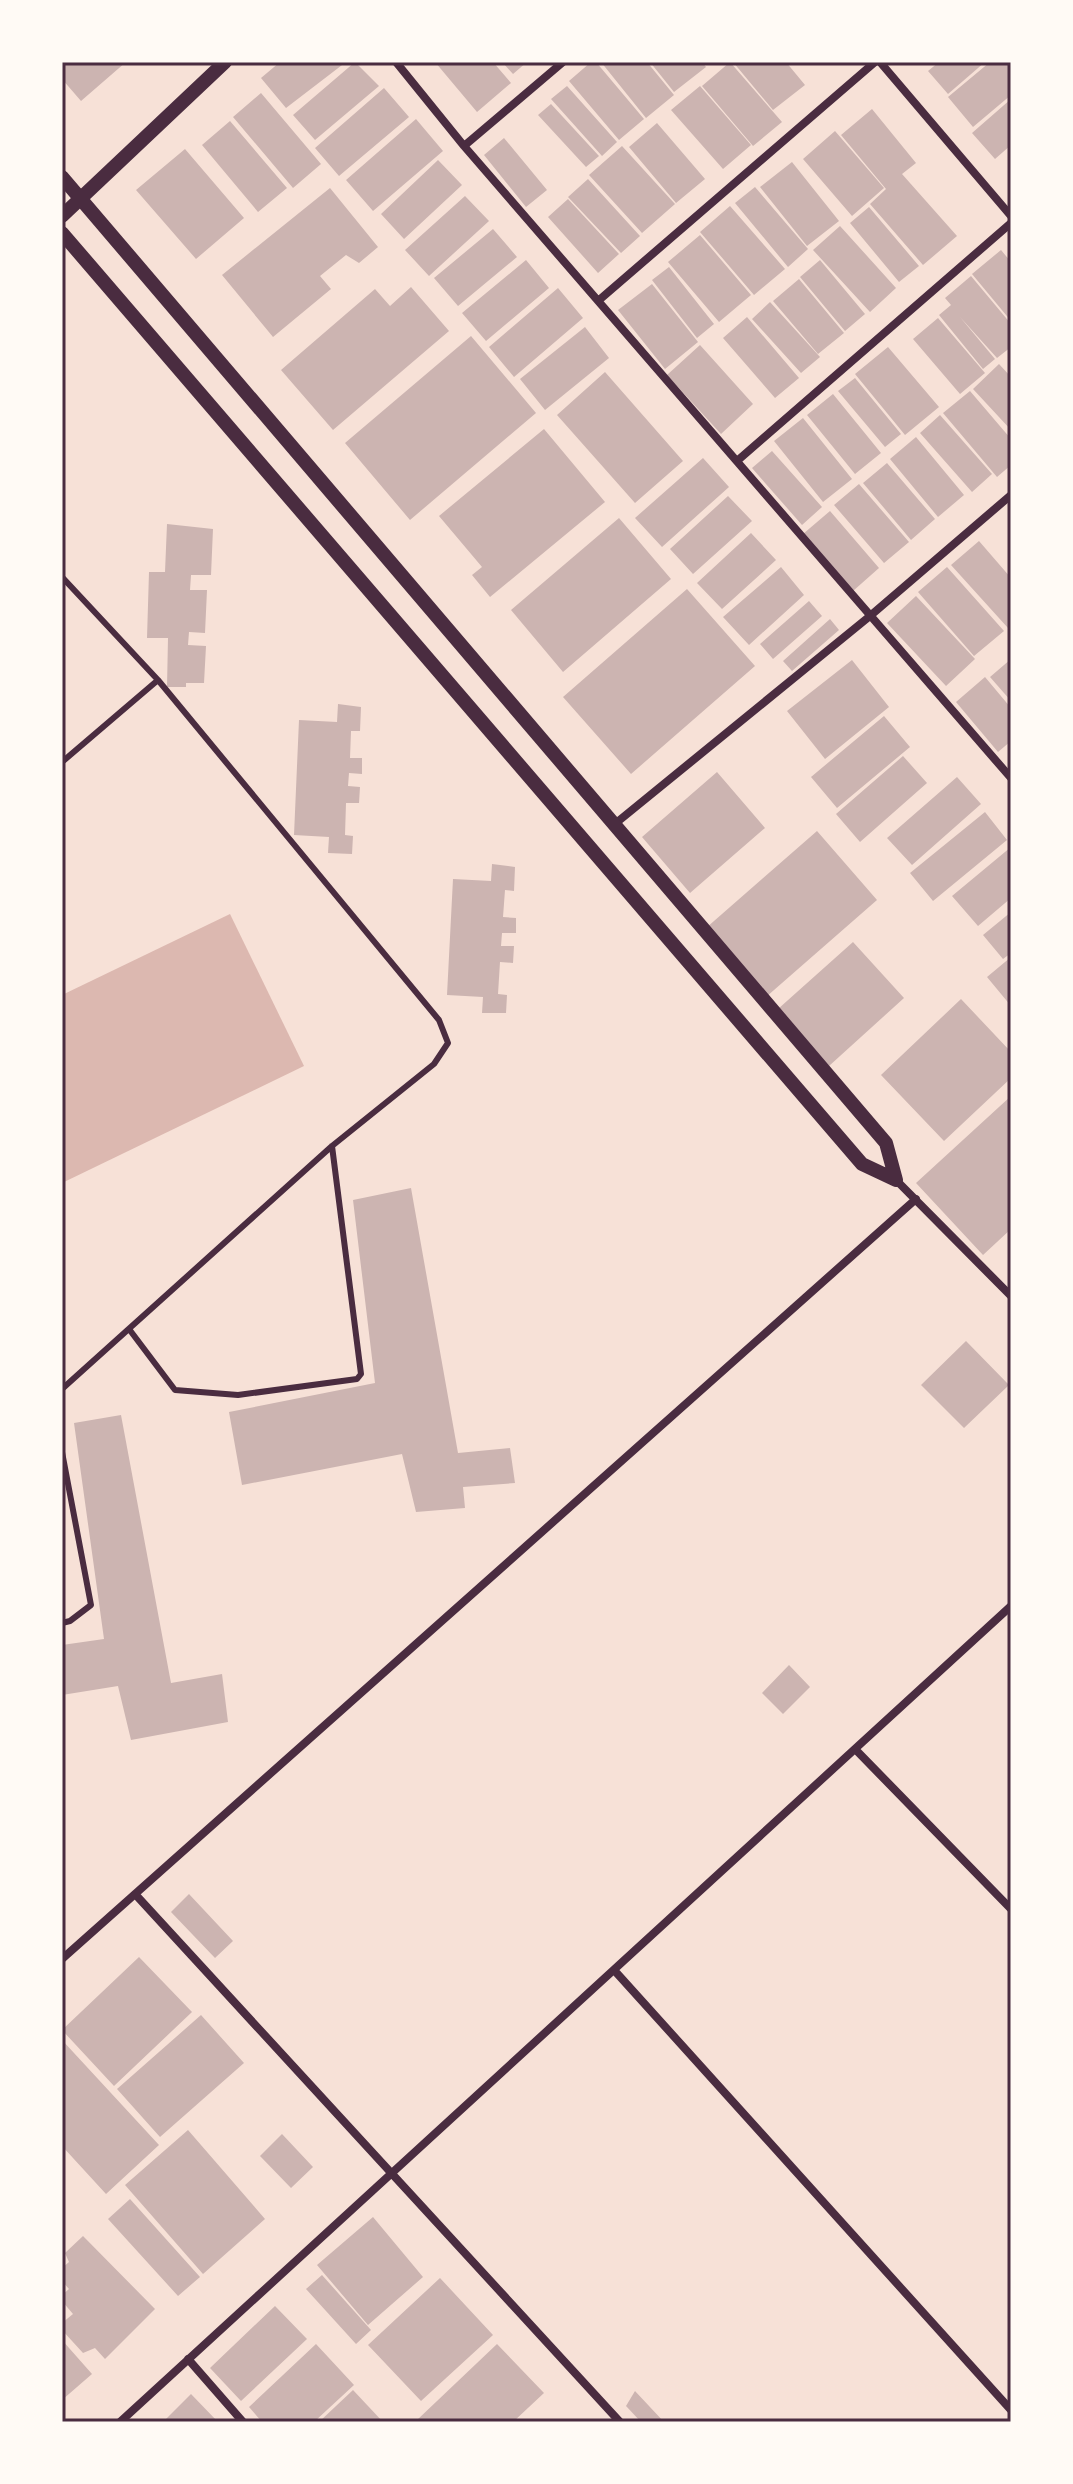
<svg xmlns="http://www.w3.org/2000/svg" width="1073" height="2484" viewBox="0 0 1073 2484" font-family="'Nunito Sans',sans-serif">
	<style>
		.water { fill: #dcb8b0 }
		.building { fill: #ccb4b1 }
		.lines { fill: none; stroke-linecap: round; stroke-linejoin: round }
		.service { stroke: #4a2c40; stroke-width: 6 }
		.minor { stroke: #4a2c40; stroke-width: 8 }
		.tertiary { stroke: #4a2c40; stroke-width: 14 }
		.neatline { fill: none; stroke: #4a2c40; stroke-width: 3 }
	</style>
	<rect width="100%" height="100%" fill="#f7e1d7"/>
	<path class="water" d="M230,914L304,1066L62,1183V995Z"/>
	<path class="building" d="M62,62H126L81,101L62,79Z
		M280,62H346L286,108L261,78Z
		M355,62L379,86L315,140L293,115Z
		M435,62H493L511,83L477,112Z
		M502,62H527L513,74Z
		M591,62H596L644,119L619,140L569,81Z
		M601,62H647L674,95L646,118Z
		M650,62H702L706,67L674,92Z
		M730,62L782,122L753,146L702,86Z
		M733,62H786L805,85L773,110Z
		M939,62H985L948,94L928,71Z
		M990,62H1011V95L973,127L948,97Z
		M567,86L617,142L602,156L551,99Z
		M700,86L751,145L723,169L671,110Z
		M384,88L409,117L339,176L315,148Z
		M261,93L321,164L293,188L233,117Z
		M1011,99V145L995,159L972,133Z
		M551,104L599,156L586,167L538,115Z
		M872,109L916,163L902,174L957,236L923,265L870,204L886,189L841,135Z
		M416,119L443,151L373,211L346,180Z
		M230,121L287,188L258,212L202,145Z
		M657,123L705,179L676,203L629,147Z
		M835,131L884,188L852,216L803,159Z
		M504,138L547,190L526,207L484,155Z
		M622,146L675,204L642,233L589,175Z
		M185,149L244,218L196,259L136,190Z
		M438,160L462,185L404,239L381,214Z
		M792,162L839,221L807,246L760,187Z
		M588,179L640,236L621,253L568,197Z
		M755,187L808,249L788,267L735,203Z
		M330,188L378,247L359,263L346,255L320,276L331,289L273,337L222,275Z
		M465,196L489,221L429,276L405,250Z
		M568,199L619,254L598,273L548,217Z
		M730,206L785,269L754,295L700,232Z
		M869,207L919,266L899,282L850,223Z
		M840,226L896,288L870,312L813,250Z
		M493,229L517,257L458,306L434,278Z
		M700,235L751,295L719,322L668,262Z
		M1001,250L1011,262V321L972,274Z
		M526,260L549,288L486,341L462,313Z
		M820,260L865,314L845,331L800,277Z
		M669,267L714,324L697,338L652,280Z
		M971,276L1011,324V347L997,358L960,317L995,359L983,369L939,315L951,305L945,298Z
		M799,279L844,333L818,354L773,301Z
		M652,284L698,342L665,369L618,310Z
		M411,287L449,331L333,430L281,370L375,289L390,306Z
		M558,288L583,318L514,377L489,347Z
		M770,302L820,357L801,373L752,319Z
		M747,317L799,378L775,398L723,338Z
		M938,318L985,373L960,394L913,339Z
		M585,327L609,358L545,410L520,379Z
		M471,336L536,413L410,520L345,443Z
		M700,345L753,404L721,434L667,375Z
		M888,347L939,407L905,435L855,374Z
		M999,364L1011,377V430L973,389Z
		M605,372L683,461L635,503L557,415Z
		M855,378L901,434L885,447L838,391Z
		M970,391L1011,439V465L997,477L943,413Z
		M833,394L881,453L855,474L807,415Z
		M940,415L992,474L972,492L920,433Z
		M803,418L852,479L823,502L774,441Z
		M544,429L605,502L490,597L472,575L482,567L439,516Z
		M916,437L964,495L938,517L890,459Z
		M772,451L822,507L802,525L752,468Z
		M703,458L729,487L662,547L635,518Z
		M887,463L935,519L911,540L863,483Z
		M859,484L909,542L884,563L834,505Z
		M728,496L752,521L693,574L670,549Z
		M830,511L879,568L853,591L803,534Z
		M619,518L671,579L563,672L511,610Z
		M167,524L213,529L211,575H191L190,590H207L205,633L189,632L188,645L206,646L204,683H186V687H167L168,638H147L149,572H165Z
		M751,533L776,560L722,609L697,583Z
		M979,541L1011,578V625L1008,628L951,565Z
		M781,567L804,595L749,645L723,617Z
		M947,567L1004,631L974,656L918,592Z
		M687,589L755,666L631,774L563,697Z
		M916,596L975,659L946,686L887,623Z
		M809,601L822,616L773,659L760,644Z
		M830,619L839,630L792,671L783,661Z
		M1011,659V701L990,677Z
		M852,660L889,707L825,759L787,711Z
		M985,677L1011,708V741L998,752L956,702Z
		M338,704L361,707L360,731H351L350,758H362V774L349,773L348,786L360,787L359,803H346L345,835L353,836L352,854L328,853L329,837L294,835L299,720L337,722Z
		M884,716L910,747L837,808L811,777Z
		M903,756L927,783L860,842L836,814Z
		M717,772L765,828L690,893L642,837Z
		M957,777L981,804L912,865L887,838Z
		M985,812L1007,840L933,901L910,873Z
		M817,831L877,900L766,997L706,928Z
		M1011,847V898L978,926L952,896Z
		M492,864L515,867L514,891L505,890L503,917L516,918V933H502L501,946H514L513,963L500,962L498,994L507,995L506,1013H482L483,997L447,995L453,879L491,881Z
		M1011,912V953L1003,959L983,935Z
		M853,942L904,998L829,1066L778,1009Z
		M1011,957V1006L987,977Z
		M961,999L1011,1052V1078L944,1141L881,1075Z
		M1011,1096V1229L983,1255L916,1183Z
		M411,1188L458,1453L510,1448L515,1483L463,1487L465,1508L416,1512L402,1454L242,1485L229,1412L375,1383L353,1200Z
		M966,1341L1009,1385L964,1428L921,1385Z
		M121,1415L171,1683L222,1674L228,1722L131,1740L118,1686L62,1695V1645L104,1639L74,1423Z
		M789,1665L810,1687L783,1714L762,1693Z
		M189,1894L233,1941L215,1958L171,1912Z
		M139,1957L192,2012L114,2086L62,2030Z
		M201,2015L244,2063L160,2137L117,2089Z
		M62,2040L159,2145L106,2194L62,2146Z
		M188,2130L265,2219L203,2274L125,2185Z
		M282,2134L313,2167L291,2188L260,2156Z
		M130,2199L200,2277L178,2296L108,2219Z
		M373,2217L423,2277L368,2325L317,2265Z
		M83,2236L155,2309L105,2359L95,2348L83,2353L62,2330V2323L73,2314L62,2301V2295L69,2289L62,2281V2268L69,2262L65,2253Z
		M322,2275L371,2330L356,2344L306,2289Z
		M440,2278L493,2335L421,2401L368,2345Z
		M275,2306L307,2339L241,2401L210,2368Z
		M62,2340L92,2374L62,2400Z
		M316,2344L354,2385L314,2422H262L249,2407Z
		M497,2344L544,2393L513,2422H420L417,2420Z
		M353,2390L383,2422H319Z
		M635,2391L664,2422H641L626,2406Z
		M191,2394L218,2422H163Z"/>
	<g class="lines">
		<path class="service" d="M62,577L158,680L439,1020L448,1043L434,1064L332,1146L62,1389
			M62,762L158,680
			M129,1329L175,1390L238,1395L357,1379L361,1374L332,1146
			M62,1452L91,1605L70,1621L62,1623"/>
		<path class="minor" d="M396,62L464,146L1011,778
			M880,62L1011,216
			M464,146L563,62
			M598,301L875,62
			M737,461L1011,223
			M616,823L870,616L1011,495
			M896,1180L1011,1296
			M855,1749L1011,1909
			M135,1894L620,2422
			M62,1959L916,1199
			M614,1970L1011,2410
			M188,2359L243,2422
			M120,2422L1011,1606"/>
		<path class="tertiary" d="M62,177L886,1143L896,1180
			M62,216L225,62
			M62,233L862,1164L896,1180"/>
	</g>
	<rect width="1073" height="2484" fill="none" stroke="#fffaf5" stroke-width="128"/>
	<rect x="64" y="64" width="945" height="2356" class="neatline"/>
</svg>
